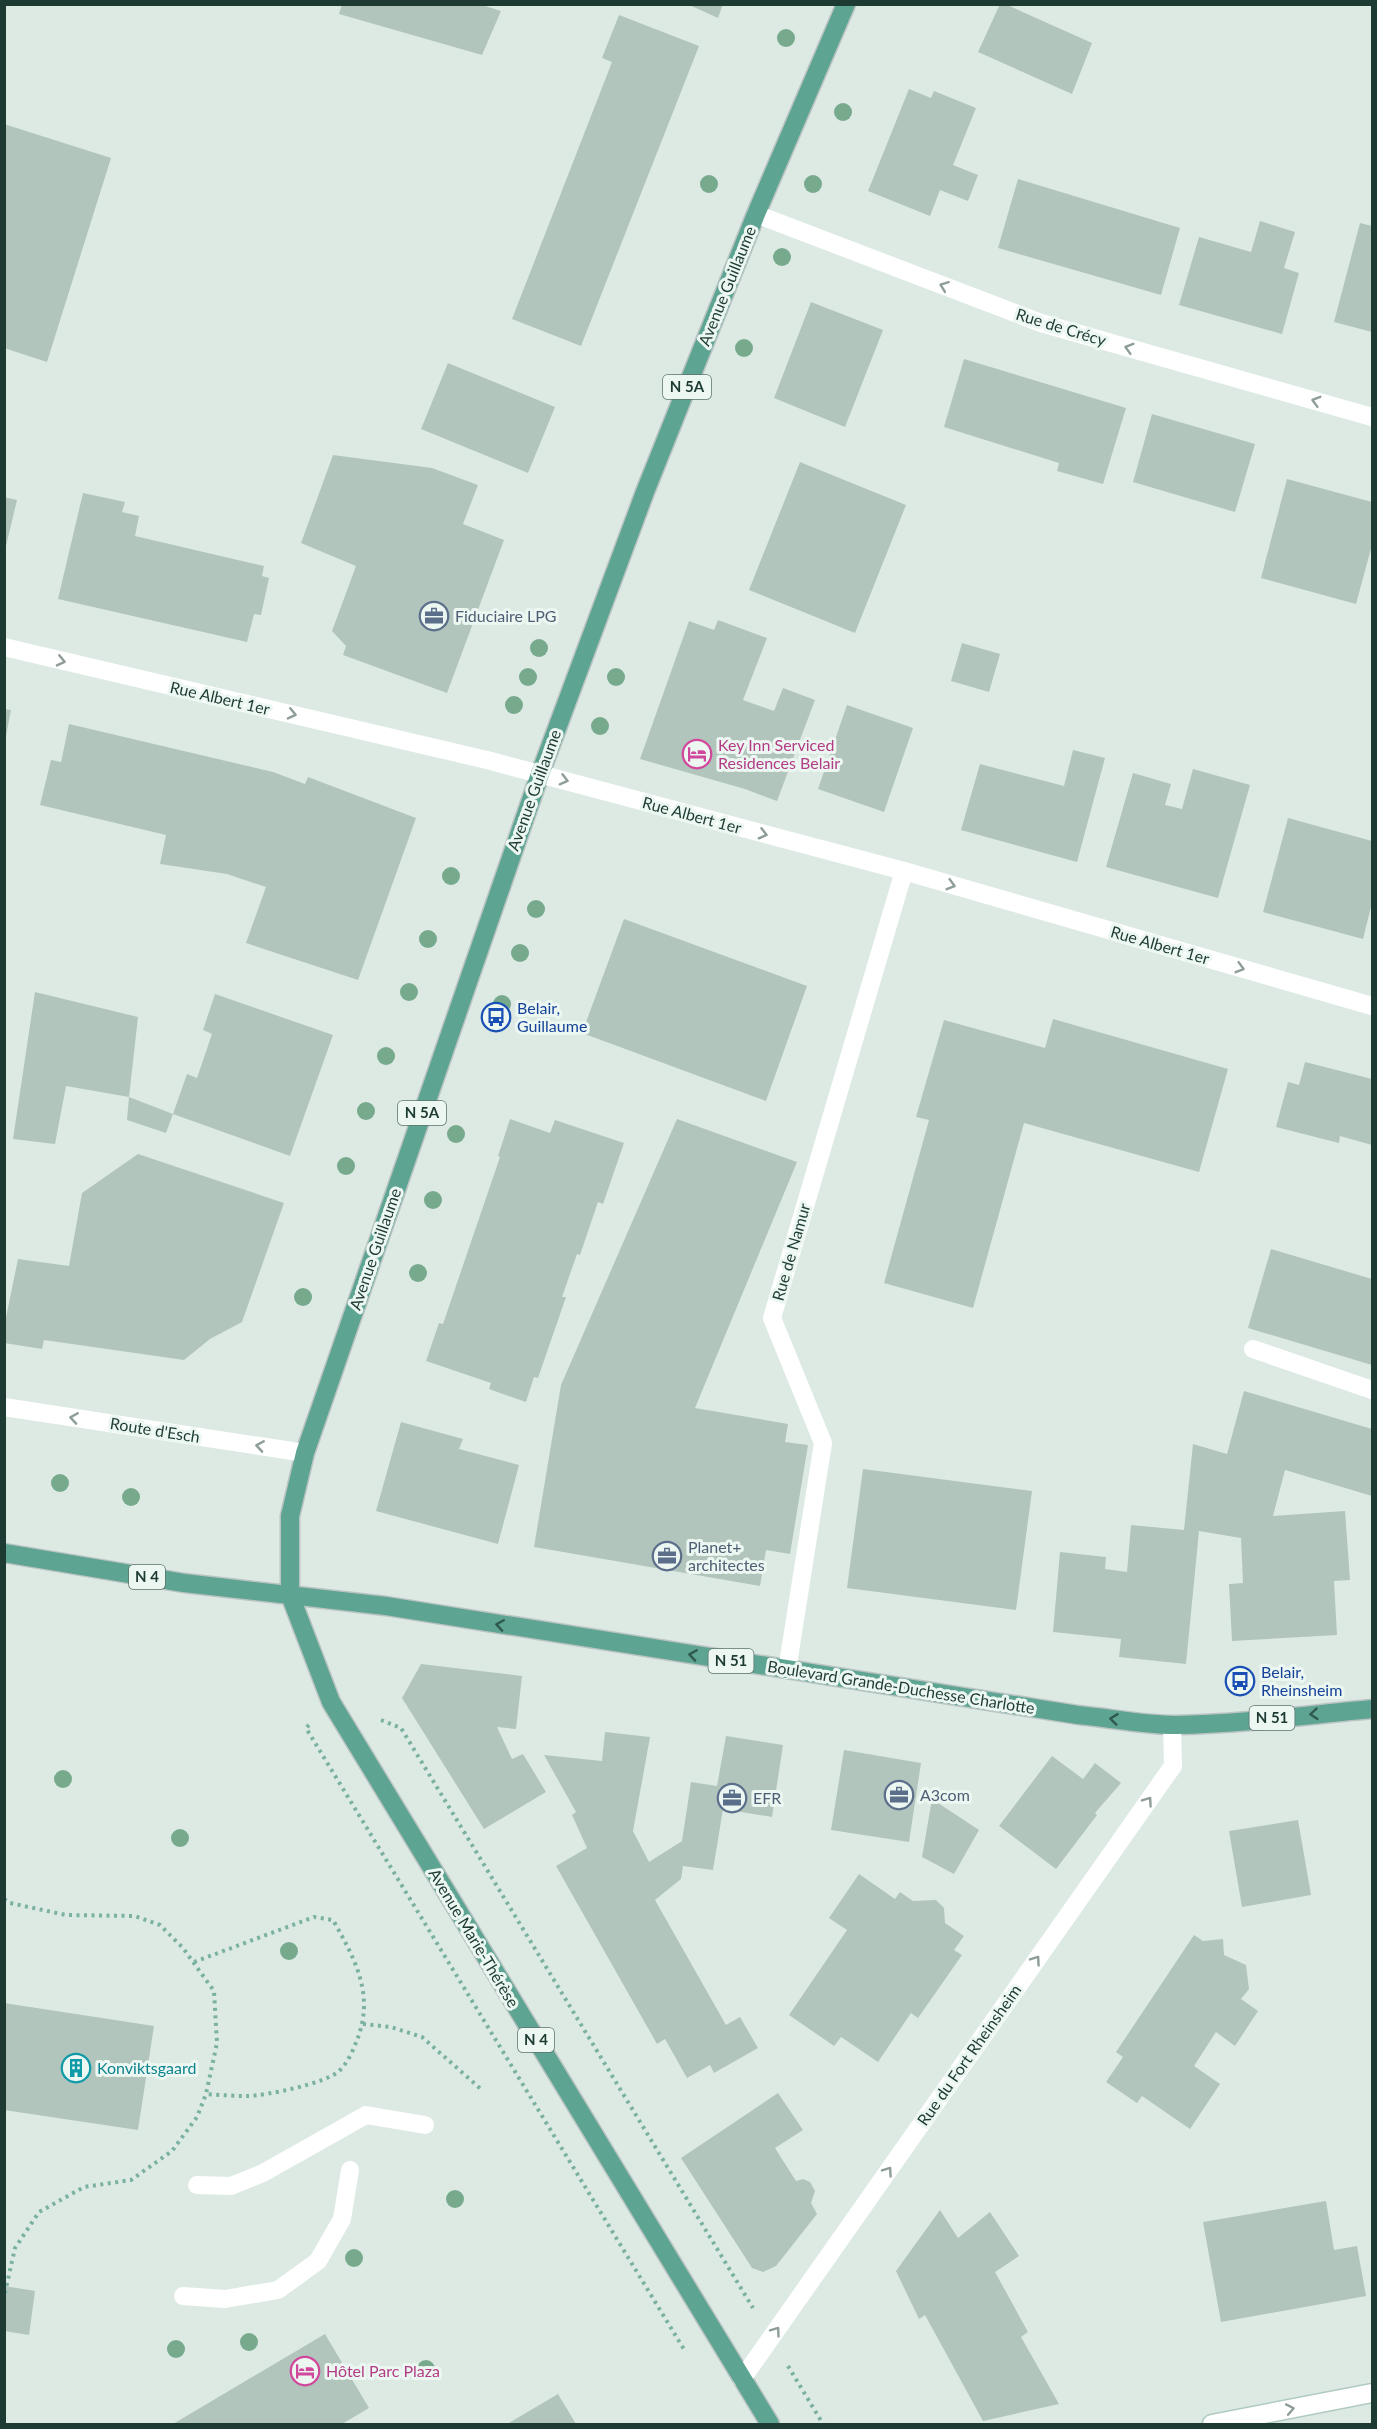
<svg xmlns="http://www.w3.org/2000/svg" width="1377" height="2429" viewBox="0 0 1377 2429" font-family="Lato,sans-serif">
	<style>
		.building { fill: #b2c5bd }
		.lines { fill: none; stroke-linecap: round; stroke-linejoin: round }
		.secondary-casing { stroke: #afcbc1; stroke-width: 21 }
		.primary-casing { stroke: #bbc4c2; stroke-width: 21 }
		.path { stroke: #7ab1a1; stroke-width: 4; stroke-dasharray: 3 4.5; stroke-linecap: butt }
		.lane { stroke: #fff; stroke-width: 18 }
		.street { stroke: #fff; stroke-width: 18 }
		.secondary { stroke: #fff; stroke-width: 18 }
		.primary { stroke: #5da493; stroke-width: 18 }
		.tree { fill: #77aa8d }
		.oneway { stroke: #8e9d99 }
		.oneway2 { stroke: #305a50 }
		.labels { text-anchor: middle; stroke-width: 6; stroke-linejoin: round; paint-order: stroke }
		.shield { fill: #edf7f2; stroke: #5b736c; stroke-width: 1.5 }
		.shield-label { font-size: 15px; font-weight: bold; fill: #1d3b33 }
		.street-label { font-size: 16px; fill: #1d3b33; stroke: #edf7f2 }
		.service-label { font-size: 16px; fill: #4e5e75; stroke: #edf7f2; text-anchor: start }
		.hotel-label { font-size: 16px; fill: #b23c85; stroke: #edf7f2; text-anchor: start }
		.transit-label { font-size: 16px; fill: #164399; stroke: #edf7f2; text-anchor: start }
		.culture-label { font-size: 16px; fill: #0d838f; stroke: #edf7f2; text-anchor: start }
	</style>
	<rect width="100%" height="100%" fill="#ddeae4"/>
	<path class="building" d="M342,4H479L501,11L482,55L339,14Z
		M687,4H723L718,18Z
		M1000,4H1005L1092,43L1072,94L978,52Z
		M619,15L699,46L581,346L512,319L612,62L602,58Z
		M909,89L931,98L934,91L976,108L953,165L978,175L968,201L940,190L930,216L868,191Z
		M4,124L111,158L47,362L4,348Z
		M1018,179L1180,228L1161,295L998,248Z
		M1260,221L1295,232L1284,268L1299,273L1282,334L1179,305L1199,237L1251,252Z
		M1360,223L1372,226V332L1334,322Z
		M811,302L883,330L845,427L774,398Z
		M964,359L1126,408L1103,484L1057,471L1059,463L944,427Z
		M448,363L555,407L528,473L421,429Z
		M1152,414L1255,444L1235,512L1133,482Z
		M333,455L432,468L478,485L463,524L504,540L447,693L343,655L346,646L332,631L356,566L301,543Z
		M800,462L906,505L855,633L749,590Z
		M1287,479L1372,502V545L1356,604L1261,578Z
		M83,493L125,502L122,512L139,516L135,536L264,566L262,576L269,578L261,615L254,614L247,642L58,599Z
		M4,497L17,500L5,550H4Z
		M718,620L767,638L743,700L774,711L783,688L815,700L777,801L745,789L640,759L689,621L714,630Z
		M962,643L1000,654L989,692L951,681Z
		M847,705L913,728L884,812L818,789Z
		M4,709L11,710L6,736H4Z
		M69,724L273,772L305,784L308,777L416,818L358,980L246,943L266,887L227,874L160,864L166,835L40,805L51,760L61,762Z
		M1073,750L1105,758L1077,862L961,830L980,764L1064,786Z
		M1193,769L1250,785L1218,898L1106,867L1133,773L1171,784L1165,805L1182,809Z
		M1288,818L1372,841V903L1363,939L1263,912Z
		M624,919L807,986L766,1101L582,1033Z
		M35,992L138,1017L129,1097L66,1086L55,1144L13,1139Z
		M215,994L333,1035L290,1156L173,1114L187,1074L197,1078L212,1034L203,1030Z
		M1053,1019L1228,1069L1199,1172L1024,1123L973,1308L884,1283L929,1120L916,1117L944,1020L1045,1048Z
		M1305,1062L1372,1079V1145L1340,1136L1339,1143L1276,1127L1288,1082L1299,1085Z
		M129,1097L173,1114L166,1133L127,1120Z
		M510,1119L550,1133L555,1120L624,1143L603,1204L598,1202L580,1255L577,1254L562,1297H566L538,1378L534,1377L526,1402L489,1389L491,1383L426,1361L439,1323L443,1324L500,1157L498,1156Z
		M677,1119L797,1162L695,1408L788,1424L785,1442L808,1445L790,1554L766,1550L760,1586L534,1547L561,1385Z
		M138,1154L284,1203L242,1322L210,1339L184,1360L44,1340L42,1349L4,1343V1327L18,1259L69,1266L82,1193Z
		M1271,1249L1372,1279V1365L1248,1328Z
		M1244,1391L1372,1429V1496L1285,1470L1273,1516L1345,1511L1350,1580L1334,1581L1337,1635L1232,1641L1229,1584L1243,1583L1241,1538L1199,1531L1186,1664L1119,1657L1121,1639L1053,1632L1060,1552L1106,1557L1105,1569L1127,1572L1131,1525L1184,1530L1193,1444L1227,1454Z
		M401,1422L463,1439L459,1449L519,1465L498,1544L376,1511Z
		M863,1469L1032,1491L1016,1610L847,1588Z
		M421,1664L522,1676L516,1729L497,1727L512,1759L523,1754L546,1792L484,1829L402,1698Z
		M605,1732L650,1737L633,1831L649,1862L682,1841L691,1782L717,1786L726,1736L783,1745L772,1817L723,1809L713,1870L683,1866L681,1879L655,1900L726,2025L740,2017L758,2048L714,2073L710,2065L687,2078L665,2039L657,2044L556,1866L587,1848L572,1815L576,1812L544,1755L602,1761Z
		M844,1750L921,1763L909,1842L831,1830Z
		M1052,1756L1083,1779L1095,1763L1121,1783L1095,1813L1097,1815L1056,1869L999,1826Z
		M932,1799L979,1830L954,1874L922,1857Z
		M1298,1820L1311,1895L1242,1907L1229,1831Z
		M859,1874L895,1899L900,1892L913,1901L936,1900L944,1908L945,1923L964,1936L954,1950L962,1955L918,2018L911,2013L878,2062L841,2037L834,2046L789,2015L847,1930L829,1918Z
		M1194,1935L1203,1941L1223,1939L1224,1955L1246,1965L1249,1989L1241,1999L1258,2011L1235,2046L1216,2032L1194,2066L1220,2084L1190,2129L1142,2096L1137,2103L1106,2082L1123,2057L1116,2052Z
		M4,2003L154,2026L138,2130L4,2110Z
		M778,2093L803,2130L775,2148L796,2181L803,2179L810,2182L815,2191L811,2203L817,2214L776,2266L763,2272L752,2268L681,2158Z
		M1326,2201L1334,2250L1357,2246L1366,2296L1221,2322L1203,2222Z
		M940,2210L958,2238L990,2212L1019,2256L995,2272L1028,2332L1021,2337L1059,2404L983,2421L925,2315L919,2319L896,2271Z
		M4,2286L35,2291L29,2335L4,2331Z
		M325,2334L369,2408L342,2424H173Z
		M558,2394L576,2424H507Z"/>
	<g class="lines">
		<g class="secondary-casing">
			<path id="secondary" d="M1212,2424L1372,2393"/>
		</g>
		<g class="primary-casing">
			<path id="primary" d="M4,1553L184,1583L386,1606L1078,1715C1110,1718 1143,1725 1175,1725C1241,1724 1307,1715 1372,1709
				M770,2424L331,1702L290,1595V1516L305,1453L540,774L645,492L756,214L846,4"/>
		</g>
		<path class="path" d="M381,1720L401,1728L753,2308
			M309,1725L306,1728L685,2351
			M4,1899L10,1903L66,1915L135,1916L160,1925L183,1948L214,1991L217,2043L206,2094L197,2117L172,2151L131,2180L84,2187L39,2212L15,2248L4,2297
			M194,1962L314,1917L333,1920C355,1959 375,1995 357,2040C353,2050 348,2063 339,2071C327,2083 265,2096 247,2096C234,2096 220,2095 206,2094
			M363,2024L391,2027L422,2037L482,2090
			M788,2366L823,2424"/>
		<path class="lane" d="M1253,1349L1372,1390
			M197,2185L231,2186L263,2173L366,2115L425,2125
			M183,2296L225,2299L278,2290L318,2261L342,2219L350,2170"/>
		<path class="street" d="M756,214L1041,323L1372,417
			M4,647L487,760L904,871L1372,1006
			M4,1407L305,1453
			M787,1670L823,1443L772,1318L904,871
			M742,2379L1170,1770L1173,1766L1172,1725"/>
		<use href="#secondary" class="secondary"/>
		<use href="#primary" class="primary"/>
	</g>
	<g class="tree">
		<circle cx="786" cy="38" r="9"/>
		<circle cx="843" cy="112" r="9"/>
		<circle cx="709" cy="184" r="9"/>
		<circle cx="813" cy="184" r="9"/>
		<circle cx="782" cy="257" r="9"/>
		<circle cx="744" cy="348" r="9"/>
		<circle cx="539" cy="648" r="9"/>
		<circle cx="528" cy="677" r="9"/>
		<circle cx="616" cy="677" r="9"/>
		<circle cx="514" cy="705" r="9"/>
		<circle cx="600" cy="726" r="9"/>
		<circle cx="451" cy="876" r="9"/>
		<circle cx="536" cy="909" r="9"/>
		<circle cx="428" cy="939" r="9"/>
		<circle cx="520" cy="953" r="9"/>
		<circle cx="409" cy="992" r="9"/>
		<circle cx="502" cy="1004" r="9"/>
		<circle cx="386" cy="1056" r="9"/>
		<circle cx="366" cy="1111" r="9"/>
		<circle cx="456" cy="1134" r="9"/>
		<circle cx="346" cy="1166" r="9"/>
		<circle cx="433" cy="1200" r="9"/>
		<circle cx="418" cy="1273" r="9"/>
		<circle cx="303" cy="1297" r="9"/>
		<circle cx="60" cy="1483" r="9"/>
		<circle cx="131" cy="1497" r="9"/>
		<circle cx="63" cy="1779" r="9"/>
		<circle cx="180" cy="1838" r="9"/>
		<circle cx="289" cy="1951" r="9"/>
		<circle cx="455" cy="2199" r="9"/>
		<circle cx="354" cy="2258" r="9"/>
		<circle cx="249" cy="2342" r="9"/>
		<circle cx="176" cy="2349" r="9"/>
		<circle cx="426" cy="2369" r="9"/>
	</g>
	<defs><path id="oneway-chevron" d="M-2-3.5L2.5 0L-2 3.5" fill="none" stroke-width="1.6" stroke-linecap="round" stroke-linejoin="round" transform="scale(1.5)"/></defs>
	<g class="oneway">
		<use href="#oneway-chevron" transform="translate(944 286) rotate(-159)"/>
		<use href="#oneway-chevron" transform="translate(1129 348) rotate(-164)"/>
		<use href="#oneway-chevron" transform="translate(1316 401) rotate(-164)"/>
		<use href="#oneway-chevron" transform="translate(61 661) rotate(13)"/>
		<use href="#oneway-chevron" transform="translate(292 714) rotate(13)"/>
		<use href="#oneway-chevron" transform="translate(564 780) rotate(15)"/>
		<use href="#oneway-chevron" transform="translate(763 834) rotate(15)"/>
		<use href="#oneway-chevron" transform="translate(951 885) rotate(16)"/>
		<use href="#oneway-chevron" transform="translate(1240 968) rotate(16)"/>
		<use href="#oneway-chevron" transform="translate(74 1418) rotate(-171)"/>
		<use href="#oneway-chevron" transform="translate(260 1446) rotate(-171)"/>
		<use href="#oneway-chevron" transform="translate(1148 1801) rotate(-55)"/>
		<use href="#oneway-chevron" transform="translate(1036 1960) rotate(-55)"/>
		<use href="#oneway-chevron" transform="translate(888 2171) rotate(-55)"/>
		<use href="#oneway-chevron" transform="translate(776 2331) rotate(-54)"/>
		<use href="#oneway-chevron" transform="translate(1290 2409) rotate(-11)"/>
	</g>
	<g class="oneway2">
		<use href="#oneway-chevron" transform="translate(500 1625) rotate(-171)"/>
		<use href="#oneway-chevron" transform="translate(693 1655) rotate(-171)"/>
		<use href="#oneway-chevron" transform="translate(1314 1714) rotate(175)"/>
		<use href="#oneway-chevron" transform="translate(1114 1719) rotate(-173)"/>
	</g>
	<defs>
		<g id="office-ring" transform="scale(1.5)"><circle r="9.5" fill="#edf7f2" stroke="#5c6f8a" stroke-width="1.5"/><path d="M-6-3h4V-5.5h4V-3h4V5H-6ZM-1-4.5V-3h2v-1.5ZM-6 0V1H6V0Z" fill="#5c6f8a"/></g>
		<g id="hotel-ring" transform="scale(1.5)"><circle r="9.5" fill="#edf7f2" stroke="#d1479c" stroke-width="1.5"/><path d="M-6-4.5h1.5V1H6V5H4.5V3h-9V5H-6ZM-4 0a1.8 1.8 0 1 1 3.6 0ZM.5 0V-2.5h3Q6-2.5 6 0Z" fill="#d1479c"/></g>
		<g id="bus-ring" transform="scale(1.5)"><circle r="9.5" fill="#edf7f2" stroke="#1a4fb4" stroke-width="1.5"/><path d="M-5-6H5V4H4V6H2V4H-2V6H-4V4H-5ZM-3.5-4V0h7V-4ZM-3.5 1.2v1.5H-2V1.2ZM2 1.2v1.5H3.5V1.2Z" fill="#1a4fb4"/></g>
		<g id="building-ring" transform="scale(1.5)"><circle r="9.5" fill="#edf7f2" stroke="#0f9aa8" stroke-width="1.5"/><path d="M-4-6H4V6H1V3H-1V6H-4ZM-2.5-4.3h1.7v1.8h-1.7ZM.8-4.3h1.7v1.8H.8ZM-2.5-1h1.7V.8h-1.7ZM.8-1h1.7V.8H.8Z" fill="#0f9aa8"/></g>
	</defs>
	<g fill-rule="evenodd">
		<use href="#office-ring" x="434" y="616"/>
		<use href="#hotel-ring" x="697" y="754"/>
		<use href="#bus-ring" x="496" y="1017"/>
		<use href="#office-ring" x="667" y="1556"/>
		<use href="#bus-ring" x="1240" y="1681"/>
		<use href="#office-ring" x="899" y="1795"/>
		<use href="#office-ring" x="732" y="1798"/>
		<use href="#building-ring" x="76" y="2068"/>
		<use href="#hotel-ring" x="305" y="2371"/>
	</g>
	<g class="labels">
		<g class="shield">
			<rect x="663" y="375" width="48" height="24" rx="4.5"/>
			<rect x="398" y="1101" width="48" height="24" rx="4.5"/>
			<rect x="129" y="1565" width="36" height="24" rx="4.5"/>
			<rect x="708.5" y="1649" width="45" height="24" rx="4.5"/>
			<rect x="1249.5" y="1706" width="45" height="24" rx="4.5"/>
			<rect x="518" y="2028" width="36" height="24" rx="4.5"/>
		</g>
		<g class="shield-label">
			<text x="687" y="392">N 5A</text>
			<text x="422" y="1118">N 5A</text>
			<text x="147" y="1582">N 4</text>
			<text x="731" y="1666">N 51</text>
			<text x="1272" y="1723">N 51</text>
			<text x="536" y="2045">N 4</text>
		</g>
		<g class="street-label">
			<text transform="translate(727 286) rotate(-68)" y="6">Avenue Guillaume</text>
			<text transform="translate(1061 327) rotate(17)" y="6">Rue de Crécy</text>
			<text transform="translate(220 698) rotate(13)" y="6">Rue Albert 1er</text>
			<text transform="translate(534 790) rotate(-70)" y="6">Avenue Guillaume</text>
			<text transform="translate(692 815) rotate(15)" y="6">Rue Albert 1er</text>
			<text transform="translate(1160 945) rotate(16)" y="6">Rue Albert 1er</text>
			<text transform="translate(375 1249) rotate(-71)" y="6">Avenue Guillaume</text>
			<text transform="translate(791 1252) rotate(-74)" y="6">Rue de Namur</text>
			<text transform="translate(155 1430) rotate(9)" y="6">Route d'Esch</text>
			<text transform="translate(901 1687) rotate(9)" y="6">Boulevard Grande-Duchesse Charlotte</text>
			<text transform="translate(474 1938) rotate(59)" y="6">Avenue Marie-Thérèse</text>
			<text transform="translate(969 2055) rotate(-55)" y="6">Rue du Fort Rheinsheim</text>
		</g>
		<g class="service-label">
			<text x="455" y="622">Fiduciaire LPG</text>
			<text x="688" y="1553">Planet+<tspan x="688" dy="18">architectes</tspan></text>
			<text x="920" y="1801">A3com</text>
			<text x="753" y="1804">EFR</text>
		</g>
		<g class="hotel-label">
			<text x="718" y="751">Key Inn Serviced<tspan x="718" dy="18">Residences Belair</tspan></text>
			<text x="326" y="2377">Hôtel Parc Plaza</text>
		</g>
		<g class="transit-label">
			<text x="517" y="1014">Belair,<tspan x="517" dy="18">Guillaume</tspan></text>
			<text x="1261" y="1678">Belair,<tspan x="1261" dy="18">Rheinsheim</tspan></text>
		</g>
		<g class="culture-label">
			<text x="97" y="2074">Konviktsgaard</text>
		</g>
	</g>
	<rect width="1377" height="2429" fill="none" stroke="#1d3b33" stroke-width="12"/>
</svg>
